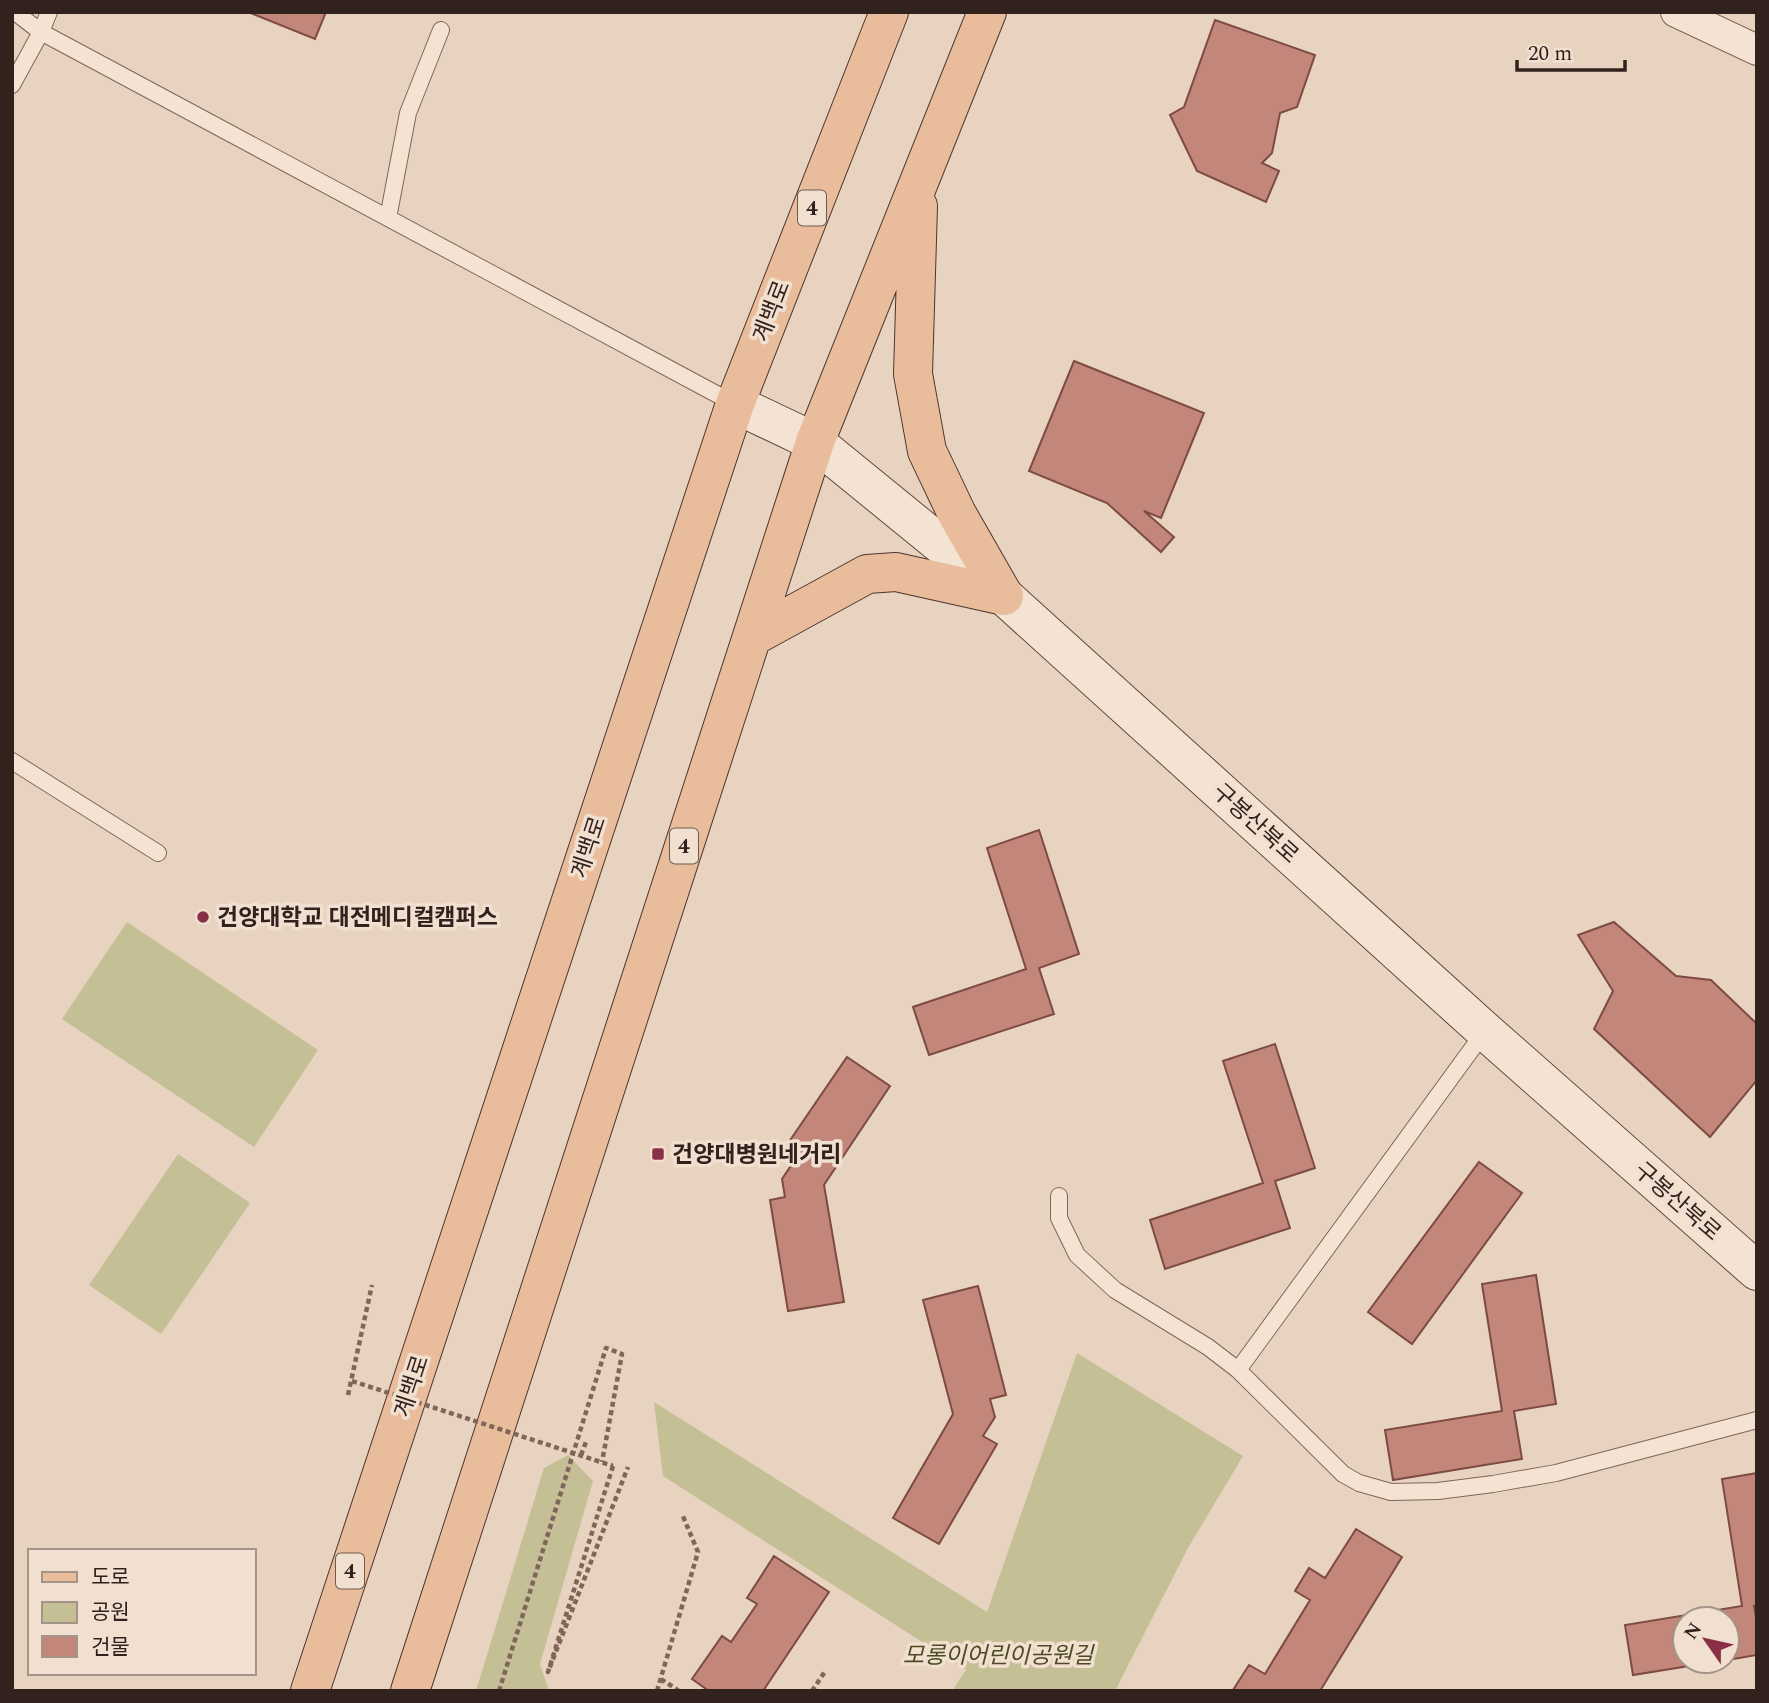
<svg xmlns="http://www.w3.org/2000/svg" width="1769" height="1703" viewBox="0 0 1769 1703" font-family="Spectral,'Noto Sans KR',serif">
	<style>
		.green { fill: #c5bf96 }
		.building { fill: #c3867a; stroke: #7d4b43; stroke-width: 2 }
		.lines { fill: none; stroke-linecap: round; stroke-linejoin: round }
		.lane-casing { stroke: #80655a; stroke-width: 18 }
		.street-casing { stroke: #80655a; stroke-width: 32 }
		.secondary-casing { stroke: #62473e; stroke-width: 40 }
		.primary-casing { stroke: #4e352e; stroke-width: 40 }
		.path { stroke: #80655a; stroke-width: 4.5; stroke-dasharray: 5 3.5; stroke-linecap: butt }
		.lane { stroke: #f4e2d3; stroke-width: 16 }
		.street { stroke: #f4e2d3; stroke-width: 30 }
		.secondary { stroke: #f4e2d3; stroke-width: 38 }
		.primary { stroke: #e9bd9b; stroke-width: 38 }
		.path-bridge { stroke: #80655a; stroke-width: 4.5; stroke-dasharray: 5 3.5; stroke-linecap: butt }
		.poi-dot { fill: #893047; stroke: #f1dfcf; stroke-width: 2.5 }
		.labels { text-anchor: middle; stroke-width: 7; stroke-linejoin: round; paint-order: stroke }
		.shield { fill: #f1dfcf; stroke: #6b5b52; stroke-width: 2 }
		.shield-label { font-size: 21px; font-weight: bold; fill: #31221d }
		.street-label { font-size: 23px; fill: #31221d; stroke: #f1dfcf }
		.poi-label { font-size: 23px; font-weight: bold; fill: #31221d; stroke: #f1dfcf; text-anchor: start }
		.park-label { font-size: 23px; font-style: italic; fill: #4b4b26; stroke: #f1dfcf }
	</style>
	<rect width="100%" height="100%" fill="#e8d3c1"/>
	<path class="green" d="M127,922L318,1050L254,1147L62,1019Z
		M178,1154L250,1203L161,1334L89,1285Z
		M1077,1353L1243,1456L1188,1548L1115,1691H952L966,1670L663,1476L654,1402L987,1612Z
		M568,1455L593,1481L540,1664L549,1691H476L544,1468Z"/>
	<path class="building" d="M248,12H326L315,39Z
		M1215,20L1315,55L1297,107L1280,113L1272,153L1262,163L1279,171L1266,202L1197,171L1170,115L1184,107Z
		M1074,361L1204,413L1161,518L1144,511L1174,537L1161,552L1107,503L1029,471Z
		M1039,830L1079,954L1039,968L1054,1014L929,1055L913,1007L1026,969L987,848Z
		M1614,922L1676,976L1711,980L1757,1024V1080L1710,1137L1594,1029L1613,991L1578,935Z
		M1275,1044L1315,1168L1275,1181L1290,1228L1165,1269L1150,1220L1263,1183L1223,1061Z
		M847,1057L890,1086L824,1185L844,1302L788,1311L770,1200L785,1197L782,1179L794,1161L782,1152Z
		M1479,1162L1522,1193L1412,1344L1368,1312Z
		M1536,1275L1556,1404L1514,1411L1522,1459L1393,1480L1385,1430L1502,1411L1482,1284Z
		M978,1286L1006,1395L990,1399L995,1417L983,1436L997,1444L939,1544L893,1518L953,1414L923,1300Z
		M1757,1473V1606H1754L1757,1622V1655L1727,1660V1619H1685V1661H1720L1633,1675L1625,1625L1742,1606L1722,1479Z
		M1356,1529L1402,1557L1320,1691L1233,1690L1249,1665L1265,1674L1310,1600L1295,1591L1309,1568L1325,1578Z
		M774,1556L829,1592L763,1691H709L692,1679L722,1636L731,1642L757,1604L747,1598Z"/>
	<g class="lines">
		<g class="lane-casing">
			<path id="lane" d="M15,12L41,32L735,404
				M12,85L41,32L49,12
				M388,218L408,113L441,30
				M12,761L158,853
				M1485,1031L1238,1370L1343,1474L1359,1483L1391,1492L1438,1491L1493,1484L1556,1473L1757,1420
				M1059,1196V1218L1077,1255L1115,1290L1208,1347L1238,1370"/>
		</g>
		<g class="street-casing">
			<path id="street" d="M1676,12L1757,50"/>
		</g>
		<g class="secondary-casing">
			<path id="secondary" d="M735,404L815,442L1004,596L1485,1031L1757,1271"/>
		</g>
		<g class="primary-casing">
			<path id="primary" d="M918,206L913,374L927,451L957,514L1004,596
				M752,637L867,574L896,572L1004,596
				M310,1691L735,404L889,12
				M410,1691L815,442L987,12"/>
		</g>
		<path class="path" d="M348,1395L372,1285
			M581,1455L586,1442
			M613,1466L548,1672L628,1467
			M661,1679L679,1691
			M499,1691L606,1348L622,1354L602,1462
			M657,1691L698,1552L682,1514
			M812,1691L826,1670"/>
		<use href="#lane" class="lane"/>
		<use href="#street" class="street"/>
		<use href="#secondary" class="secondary"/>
		<use href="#primary" class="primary"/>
		<path class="path-bridge" d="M352,1381L613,1466"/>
	</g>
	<g class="poi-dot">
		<circle cx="203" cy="917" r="7"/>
		<rect x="651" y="1147" width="14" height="14" rx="3.5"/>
	</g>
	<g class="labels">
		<g class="shield">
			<rect x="798" y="190.5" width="28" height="35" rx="5"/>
			<rect x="670" y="828.5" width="28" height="35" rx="5"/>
			<rect x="336" y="1553.5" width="28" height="35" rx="5"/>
		</g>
		<g class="shield-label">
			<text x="812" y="215">4</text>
			<text x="684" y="853">4</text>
			<text x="350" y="1578">4</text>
		</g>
		<g class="street-label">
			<text transform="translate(771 311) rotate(-69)" y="8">계백로</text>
			<text transform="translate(1256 823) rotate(42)" y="8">구봉산북로</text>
			<text transform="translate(588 847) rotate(-72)" y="8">계백로</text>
			<text transform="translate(1678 1201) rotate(41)" y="8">구봉산북로</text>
			<text transform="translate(411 1386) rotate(-72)" y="8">계백로</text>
		</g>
		<g class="poi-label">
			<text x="217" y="925">건양대학교 대전메디컬캠퍼스</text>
			<text x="672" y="1162">건양대병원네거리</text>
		</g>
		<g class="park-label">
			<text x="998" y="1663">모롱이어린이공원길</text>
		</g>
	</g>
	<rect width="1769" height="1703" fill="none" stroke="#31221d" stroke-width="28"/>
	<rect x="28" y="1549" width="228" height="126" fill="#f1dfcf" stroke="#a49388" stroke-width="2"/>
	<rect x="42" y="1572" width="35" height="10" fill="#e9bd9b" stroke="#a49388" stroke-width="2"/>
	<text x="91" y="1584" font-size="21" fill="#31221d">도로</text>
	<rect x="42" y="1602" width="35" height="21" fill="#c5bf96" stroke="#a49388" stroke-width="2"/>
	<text x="91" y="1619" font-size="21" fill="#31221d">공원</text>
	<rect x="42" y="1636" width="35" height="21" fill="#c3867a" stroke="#a49388" stroke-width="2"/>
	<text x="91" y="1654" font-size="21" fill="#31221d">건물</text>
	<g transform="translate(1706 1640) rotate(304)"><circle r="33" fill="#f1dfcf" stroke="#a49388" stroke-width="2"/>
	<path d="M0-5L12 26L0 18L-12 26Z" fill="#893047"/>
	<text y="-10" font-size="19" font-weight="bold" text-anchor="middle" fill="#31221d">N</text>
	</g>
	<path d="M1517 60v10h108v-10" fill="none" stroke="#31221d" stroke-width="3.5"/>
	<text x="1528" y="60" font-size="21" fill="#31221d" stroke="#f1dfcf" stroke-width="5" paint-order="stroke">20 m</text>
</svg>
